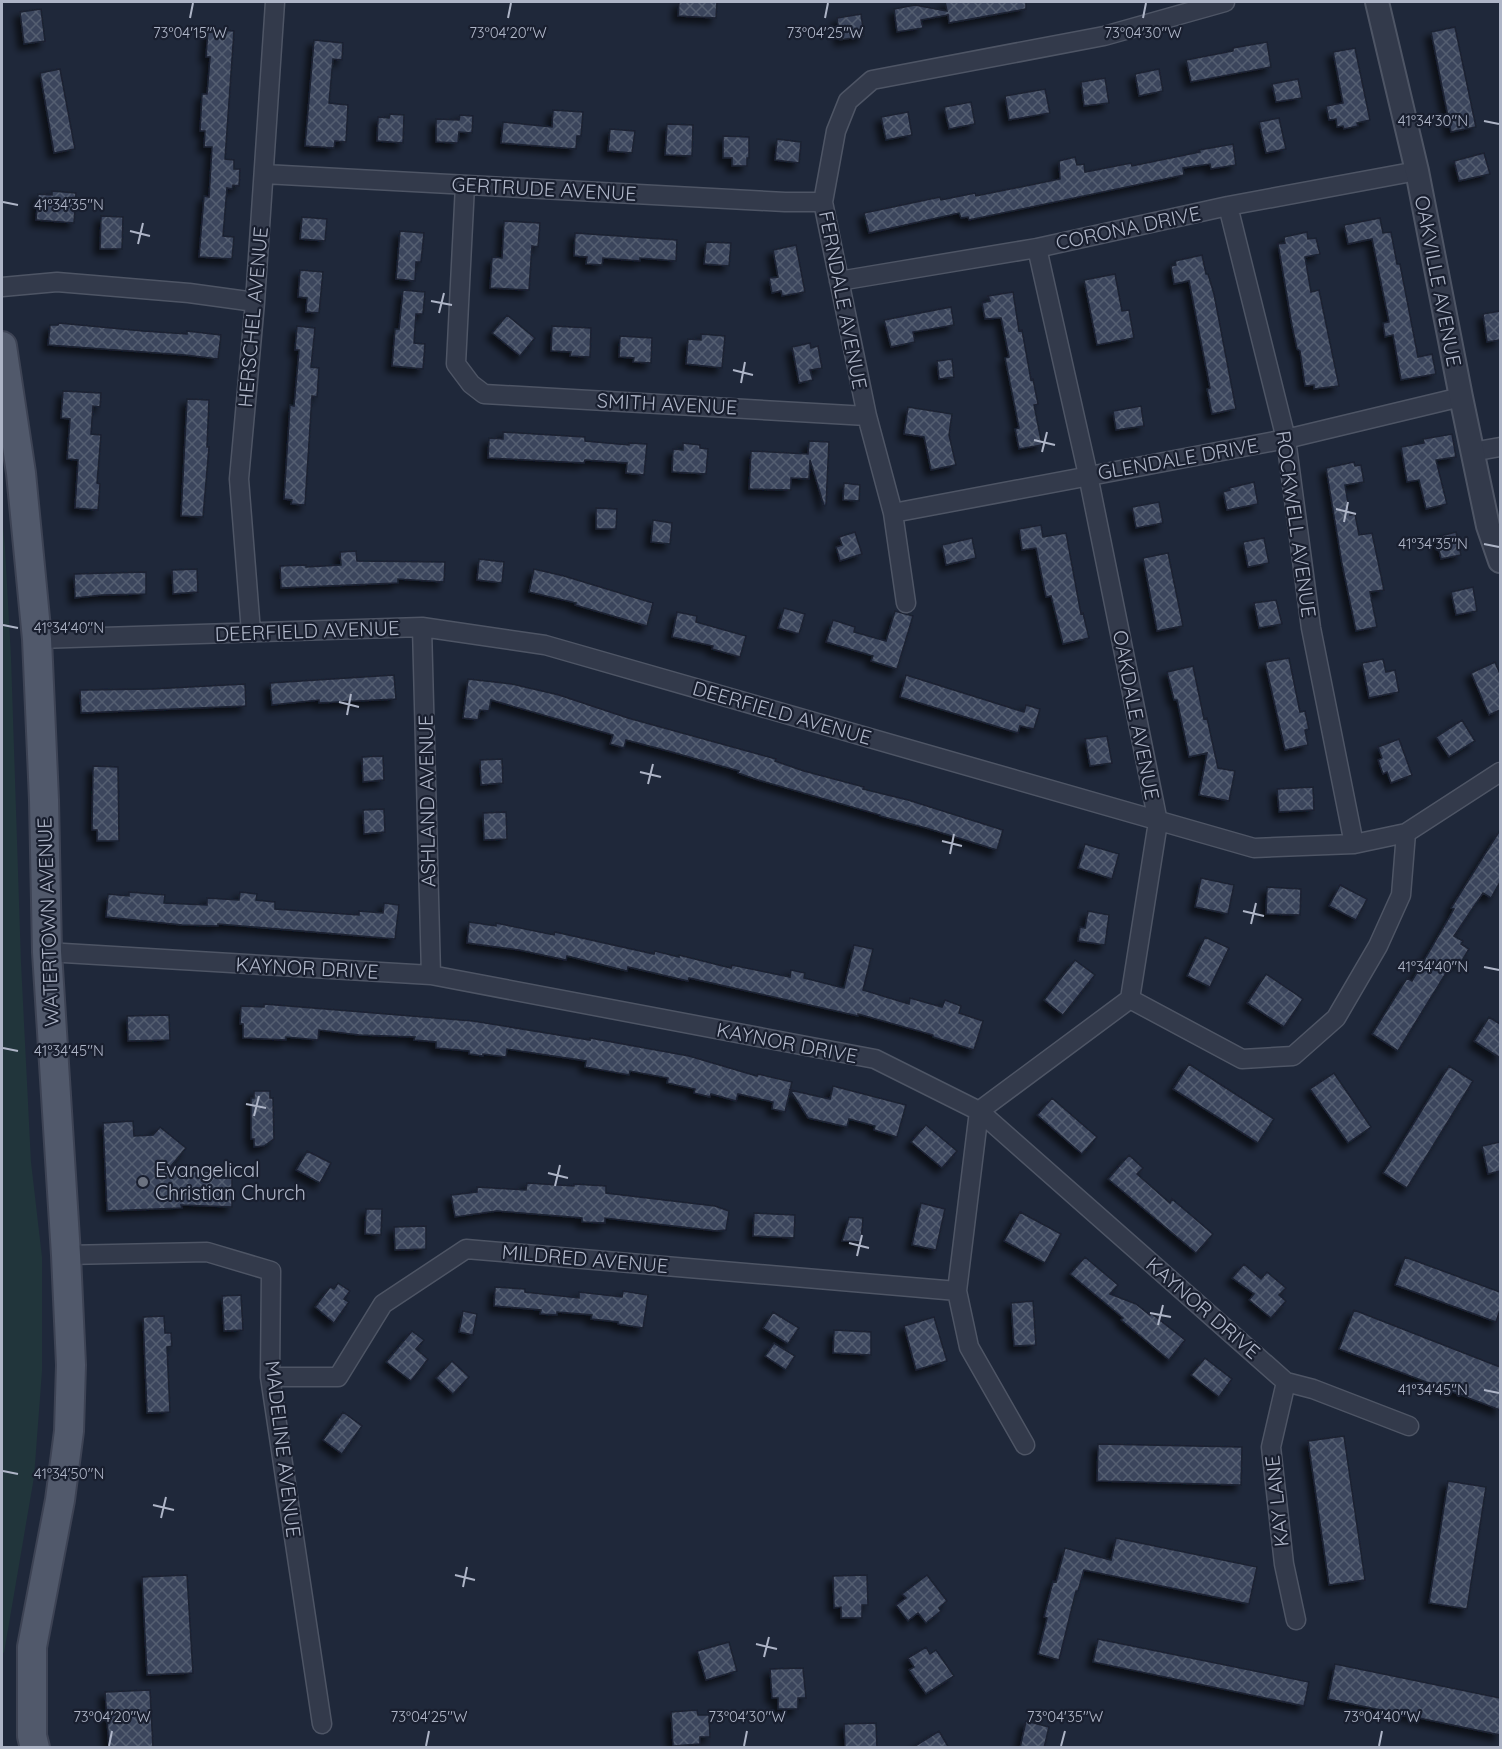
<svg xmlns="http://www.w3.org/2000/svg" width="1502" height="1749" viewBox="0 0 1502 1749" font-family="Quicksand,sans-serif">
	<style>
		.park { fill: #21353b }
		.building { fill: url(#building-cross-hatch); stroke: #1b2131; stroke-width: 1.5; filter: url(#shadow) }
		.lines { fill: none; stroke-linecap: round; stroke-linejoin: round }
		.minor-casing { stroke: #4e5565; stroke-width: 21 }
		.tertiary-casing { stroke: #4e5565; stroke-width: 26 }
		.primary-casing { stroke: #3d4354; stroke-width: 32 }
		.minor { stroke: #333a4b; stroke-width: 18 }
		.tertiary { stroke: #333a4b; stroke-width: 22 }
		.primary { stroke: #51596b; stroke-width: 28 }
		.ticks { fill: none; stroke: #aeb5c7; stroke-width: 2 }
		.worship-dot { fill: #6b7280; stroke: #191f2f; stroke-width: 2 }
		.labels { text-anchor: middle; stroke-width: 4.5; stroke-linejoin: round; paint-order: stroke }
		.street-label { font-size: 20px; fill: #aeb5c7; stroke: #191f2f }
		.poi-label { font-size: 20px; fill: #aeb5c7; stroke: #191f2f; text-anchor: start }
		.ticks-label { font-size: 15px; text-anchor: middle; fill: #aeb5c7; stroke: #191f2f; stroke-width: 4.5; stroke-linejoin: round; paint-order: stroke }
	</style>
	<defs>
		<pattern id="building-cross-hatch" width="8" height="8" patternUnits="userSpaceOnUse" patternTransform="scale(1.5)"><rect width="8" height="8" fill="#3b455b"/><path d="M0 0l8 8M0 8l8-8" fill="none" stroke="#555e71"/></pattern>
		<filter id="shadow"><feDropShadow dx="-5.5" dy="5.5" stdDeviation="3" flood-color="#0009"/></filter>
	</defs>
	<rect width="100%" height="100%" fill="#1f283a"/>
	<path class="park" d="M2,518L5,548L11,657L21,963L31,1162L42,1257V1371L34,1477L4,1653L2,1652Z"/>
	<path class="building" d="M679,2H717L716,18L678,16Z
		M945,2H1026V9L949,23L948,15L921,20L923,28L897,32L894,9L915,5L947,11Z
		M41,9L45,41L24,44L20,12Z
		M861,14L864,36L840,40L837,18Z
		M1455,27L1476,127L1451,132L1431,32Z
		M208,29L234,31L225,159L234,160V169H240L239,186L233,185L232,189L227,188L223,236L234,237L232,259L199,257L204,196L209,197L212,147H204L205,131H200L202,94H207L210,57H206Z
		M314,40L343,43L342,60L333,59L329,103L348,105L346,142L335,141L334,148L305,146Z
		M1267,42L1271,67L1191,82L1186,60L1233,51V48Z
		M1355,48L1370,120L1357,123L1358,126L1344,129L1343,126L1337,127L1336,119L1329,120L1326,106L1343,103L1333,52Z
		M60,69L75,149L54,153L40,73Z
		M1159,69L1163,91L1139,96L1135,74Z
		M1105,78L1109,103L1084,106L1081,82Z
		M1298,79L1302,98L1276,102L1272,84Z
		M1045,89L1050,113L1009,120L1005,96Z
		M971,102L975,124L949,129L944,107Z
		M553,110L583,112L581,136H577L576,149L501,143L503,122L552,127Z
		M908,112L912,135L886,140L881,117Z
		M390,114L404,115L403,143L377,141L378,117L389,118Z
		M460,115L473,116L472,133L459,132L458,143L436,142V119L459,120Z
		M1279,118L1286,149L1266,153L1259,122Z
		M667,124L693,125L692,156L665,155Z
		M610,129L635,131L632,153L608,151Z
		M723,136L749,137V158H747V166H732V158H723Z
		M777,139L801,142L799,163L775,160Z
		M1233,144L1236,165L1211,169L1210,164L1183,168L1184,175L969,220L968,217L961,218L959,213L869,233L864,213L940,197L941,200L975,193L976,196L1060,179L1059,161L1075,157L1077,165L1084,164L1085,172L1131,163L1132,166L1200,152L1199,150Z
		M1484,153L1490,174L1459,181L1454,161Z
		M52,191L76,193L74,223L36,220L38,194L52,195Z
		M101,216L123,217L122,249H100Z
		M302,217L327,219L325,241L300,239Z
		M1380,218L1383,233L1391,232L1397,264H1400L1418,357L1432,354L1436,374L1401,380L1393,335L1385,337L1383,323L1389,322L1372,239L1348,244L1344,225Z
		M504,221L540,223L538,247L532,246L529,290L490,288L492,257L502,258Z
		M400,231L424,233L421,262H416L415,281L396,279Z
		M1307,232L1308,239L1316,238L1320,254L1305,257L1311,292L1319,290L1339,386L1314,389V385L1305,386L1300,351L1297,349L1292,326L1278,244L1285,243L1284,237Z
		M575,233L677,240L676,261L640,258V261L603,258L602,265L586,264L587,257L574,256Z
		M706,242L731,243L729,266L704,264Z
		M796,245L805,292L782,296L781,291L772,293L769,278L778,277L773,250Z
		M1202,255L1206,274H1208L1214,294L1236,409L1212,414L1207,389L1210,388L1189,281L1174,284L1171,266L1176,265L1175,261Z
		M300,270L323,272L319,313L306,312L307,298L298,297Z
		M1115,274L1122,311L1129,310L1134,338L1097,345L1084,280Z
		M403,290L425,292L423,314H416L414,343L425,344L423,369L392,366L395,329H399Z
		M1013,292L1019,331L1022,330L1031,380L1033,379L1038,404L1034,405L1042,445L1019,449L1015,429L1019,428L1005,358L1009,357L1001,318L985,319L982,303L990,301L988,296Z
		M951,307L954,325L913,332L915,342L891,347L884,320Z
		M1500,311V340L1487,342L1483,314Z
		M507,315L535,338L520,356L492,333Z
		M59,323L143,331L187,334V331L221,335L218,359L185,355L48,345L50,325H58Z
		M297,326L315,328L311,367L319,368L317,397L312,396L305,505L291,504L292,500L284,499L290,405L294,406L299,350H295Z
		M552,326L591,328L590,357L570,356L571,352L551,351Z
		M701,334L725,336L722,368L686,364L688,339L701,340Z
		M620,336L652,338L651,363L633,362L634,358L619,357Z
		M810,343L811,348L818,346L822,368L810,370L813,380L799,383L792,347Z
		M952,359L954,377L939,379L937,361Z
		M63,391L101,393L100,407L93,406L91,434L101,435L97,483L100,484L98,510L75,508L78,460L67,459L70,419L61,418Z
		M187,399L209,400L207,447H209L203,517L181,516Z
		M1141,406L1144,426L1116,430L1113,411Z
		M908,407L952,414L949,435L956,465L931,470L924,437L904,434Z
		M503,432L585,437V441L629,445V443L647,444L644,475L626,473L627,463L585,460L584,463L488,458L489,438L503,439Z
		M1452,434L1456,457L1436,460L1447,504L1426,509L1419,480L1407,482L1401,447L1424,443L1423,439Z
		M809,441L829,442L826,505L824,506L810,460L809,479L791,478V490L749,489L751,451L808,454Z
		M683,443L700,445V448L708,449L706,474L672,472L673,449L683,450Z
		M1354,462L1355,466L1361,465L1364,482L1345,485L1350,515L1355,514L1359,535L1372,533L1384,590L1370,592L1377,627L1356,631L1342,564L1326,468Z
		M1254,482L1258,504L1227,510L1223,492L1230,490L1229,488Z
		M844,483L860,485L859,501L843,500Z
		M1159,502L1163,523L1136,528L1132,507Z
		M596,508L617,509L616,529H596Z
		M653,520L672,523L670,544L651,542Z
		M1041,525L1043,537L1066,533L1081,614L1083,613L1089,638L1063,644L1051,596L1046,597L1036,548L1022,550L1019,529Z
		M855,532L862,554L840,561L836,547L842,545L839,537Z
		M1456,532L1461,555L1441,559L1436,537Z
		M972,538L976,558L946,565L942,545Z
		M1264,538L1269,563L1248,567L1243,542Z
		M356,551L357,561L445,562L444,582L398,579V583L281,588L280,566L306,565V567L341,565L340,552Z
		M1168,553L1183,626L1157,631L1143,558Z
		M479,559L504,562L502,583L477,580Z
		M197,569L198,592L173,594L172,570Z
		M534,569L564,576L653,603L647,626L575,605L576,603L529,592Z
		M146,572V594L102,595L75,598L74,574Z
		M1473,587L1477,611L1456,615L1451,592Z
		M1276,600L1282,624L1259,628L1254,603Z
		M784,608L805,614L799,634L778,628Z
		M895,611L913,616L897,669L871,661L873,656L826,642L833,620L855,627L854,632L886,641Z
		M677,612L697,616L696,622L746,636L740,657L712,649L713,646L672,637Z
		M1289,658L1300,712L1305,711L1309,729L1305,730L1308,745L1285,750L1265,662Z
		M1383,659L1386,672L1395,670L1399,692L1369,698L1362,663Z
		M1495,662L1500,674V710L1489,715L1471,673Z
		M1193,666L1204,719L1207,718L1218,768L1235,771L1229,801L1199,795L1207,753L1189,757L1177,700H1174L1167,672Z
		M394,675L396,699L319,703V700L272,705L270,683Z
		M906,675L1024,712L1026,705L1040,709L1034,729L1020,726L1018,733L900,697Z
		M468,679L512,684L559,695L628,718L776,759L775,761L804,771L864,787L863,789L908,800L1003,830L997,850L926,828L880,816V815L758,780L738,773L739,771L668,751L626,740L624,748L610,744L613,735L491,700L489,711L480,710L478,720L463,718Z
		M245,684L246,706L81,713L80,690L152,689Z
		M1462,720L1475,741L1449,757L1436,737Z
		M1107,736L1112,763L1090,766L1085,739Z
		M1399,739L1412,775L1391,783L1387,772L1383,774L1378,760L1382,758L1378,747Z
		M383,756L384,780L363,782L362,757Z
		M502,759L503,783L481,785L480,760Z
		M93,766L118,767L119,841H97V830H92Z
		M1313,787L1314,810L1279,812L1277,789Z
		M384,809L385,832L364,834L363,810Z
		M506,812L507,839L484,840L483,813Z
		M1500,830V882L1491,898L1483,893L1454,936L1463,941L1461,944L1469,949L1460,964L1454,960L1398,1051L1372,1034L1407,978L1412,981L1454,909L1451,908Z
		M1085,844L1119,854L1112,879L1078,868Z
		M1201,878L1234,885L1228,914L1195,907Z
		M1340,885L1367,899L1356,920L1329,906Z
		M1267,887L1301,889L1300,915L1266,914Z
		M129,892L165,895L164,903L207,905V898L239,900L240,892L257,894L256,900L275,902V909L359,915V911L383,913L384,903L399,905L395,939L218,924V926L182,925L106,917L108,894L129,896Z
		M1088,911L1109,915L1105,945L1078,941L1080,927L1085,928Z
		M469,922L496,926V923L554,935L555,932L654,954L655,951L679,957V955L731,968L732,965L790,977L791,970L805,973L804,978L844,988L854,945L873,949L863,990L909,1004L910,998L942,1007L945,1000L961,1006L959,1013L983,1021L974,1050L933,1037V1035L858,1014V1016L689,978L688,981L628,967L627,971L567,956L566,960L519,950L467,943Z
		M1205,937L1229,948L1210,987L1187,976Z
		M1075,960L1095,975L1063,1015L1044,1000Z
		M1266,974L1303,999L1284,1027L1247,1003Z
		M264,1004L473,1021L590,1040V1038L689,1056L757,1076L758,1074L792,1082L785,1112L772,1109L773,1102L738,1094L736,1101L711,1094L710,1097L694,1093L695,1089L667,1083L668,1078L630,1071L629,1075L585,1067L586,1061L507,1049L506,1057L483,1054V1056L469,1054V1051L436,1048V1042L414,1040L415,1037L359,1035L319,1030L318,1040L286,1037V1040L243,1038V1024H240L241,1006L264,1007Z
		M169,1015L170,1040L128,1041L127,1016Z
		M1489,1017L1500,1024V1058L1474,1041Z
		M1189,1064L1274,1119L1258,1143L1173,1089Z
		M1449,1066L1473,1081L1407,1188L1383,1173Z
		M1334,1073L1371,1127L1348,1143L1310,1089Z
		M833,1086L906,1105L897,1137L874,1130L875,1126L849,1119L847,1127L808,1118L790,1090L830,1099Z
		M254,1091H270V1098H273L274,1139L264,1146L254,1147V1139H251V1098H254Z
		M1052,1098L1097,1137L1082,1154L1037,1115Z
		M133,1121L134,1136L153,1135L160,1127L186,1148L166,1172L215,1171L216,1178H232V1207L181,1205L182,1208L107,1211L103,1123Z
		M926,1125L957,1151L942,1168L911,1142Z
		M1500,1142V1171L1488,1174L1482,1146Z
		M307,1151L331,1163L320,1183L296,1170Z
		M1129,1155L1143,1168L1137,1174L1170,1203L1172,1199L1213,1234L1196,1253L1108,1179Z
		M527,1183L574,1186V1184L606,1186V1193L715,1206L729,1211L726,1230L717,1231L605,1218V1223L582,1222V1218L497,1211L455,1217L451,1195L477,1192V1187L526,1190Z
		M921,1203L945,1209L936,1250L912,1245Z
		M366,1209H382L381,1235L365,1234Z
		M1020,1212L1061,1234L1045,1263L1004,1241Z
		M754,1213L795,1215L794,1238L753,1236Z
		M849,1217L863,1218L861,1242L842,1241Z
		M426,1226V1249L395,1250L394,1227Z
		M1085,1257L1118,1285L1110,1294L1136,1304L1150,1315L1151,1313L1185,1340L1169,1360L1121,1320L1123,1318L1070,1274Z
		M1405,1257L1500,1292V1310L1496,1322L1395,1285Z
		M1244,1264L1261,1279L1267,1272L1286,1288L1279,1295L1286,1301L1271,1318L1249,1300L1254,1294L1232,1278Z
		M338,1283L350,1291L344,1299L349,1302L334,1323L315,1307L330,1287L334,1289Z
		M495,1287L525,1289V1292L579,1298V1292L622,1297L623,1291L648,1295L643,1328L618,1324V1322L591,1319L592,1315L557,1312V1315L540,1314L541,1310L494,1306Z
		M241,1295L243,1330L224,1331L222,1296Z
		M1033,1301L1036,1345L1014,1346L1011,1303Z
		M1354,1310L1500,1367V1410L1339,1349Z
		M463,1311L477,1314L473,1335L459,1332Z
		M773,1312L799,1328L788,1344L763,1328Z
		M164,1316L165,1333H171L172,1346L167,1347L170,1412L147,1413L143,1317Z
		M934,1317L947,1361L916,1370L904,1326Z
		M834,1330L871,1332V1355L833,1353Z
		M412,1331L424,1340L416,1349L428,1359L411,1381L386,1362Z
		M774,1343L795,1356L786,1370L765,1356Z
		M1205,1358L1232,1379L1219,1397L1191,1375Z
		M452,1361L469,1377L453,1394L436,1378Z
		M343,1412L362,1426L342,1454L323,1440Z
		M1344,1436L1365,1580L1329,1585L1308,1441Z
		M1098,1444L1242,1447L1241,1485L1097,1481Z
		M1448,1481L1486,1487L1467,1609L1429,1603Z
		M1116,1538L1257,1567L1249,1604L1084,1570L1078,1591H1076L1059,1660L1038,1654L1047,1618L1044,1617L1053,1581L1056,1582L1065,1548L1111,1560Z
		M187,1575L193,1673L147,1675L142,1577Z
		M867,1575L868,1605H862V1618H841V1607L834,1608L833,1576Z
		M927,1575L947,1601L939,1608L941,1611L926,1623L918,1613L908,1621L896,1605L906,1598L902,1594Z
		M1098,1639L1309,1682L1304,1706L1093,1662Z
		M729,1642L737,1671L706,1680L697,1651Z
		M926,1647L930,1654L936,1650L954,1676L926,1694L909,1670L914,1667L908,1658Z
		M1335,1664L1500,1698V1735L1328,1699Z
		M803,1668L806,1698H798V1709H778V1698H772L770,1669Z
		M150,1690L153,1748H109L105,1692Z
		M697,1710L698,1715H709L710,1737H700V1744L673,1746L671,1712Z
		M1026,1721L1049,1727L1044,1748H1020Z
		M876,1723L877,1748H845L844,1724Z
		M939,1731L949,1748H912Z"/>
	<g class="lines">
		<g class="minor-casing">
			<path id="minor" d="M264,174L785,202H823
				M465,185L456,364L471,384L484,394L867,416
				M1228,206L1286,439L1311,628L1354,844
				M839,281L1037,248L1228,206L1417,171
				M2,287L57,282L189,293L255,302
				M1472,452L1500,447
				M893,513L1286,439L1461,397
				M906,603L893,513L867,416L823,202L836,131L848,101L872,80L1104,36L1225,2
				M422,627L431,975
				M251,632L239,479L255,302L275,2
				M37,639L422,627L545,645L1254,848L1354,844L1406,833L1500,772
				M47,952L431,975L875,1059L979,1111L1286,1382L1313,1389L1409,1426
				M1130,999L1242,1059L1293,1056L1336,1018L1378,946L1401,895L1406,833
				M66,1255L207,1252L271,1271L270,1377L322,1724
				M270,1377H338L383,1304L466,1249L957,1291
				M1286,1382L1271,1447L1284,1564L1296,1620
				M1025,1445L969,1347L957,1291L979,1111L1130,999L1158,822L1088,475L1037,248"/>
		</g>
		<g class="tertiary-casing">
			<path id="tertiary" d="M1377,2L1417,171L1461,397L1488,526L1500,561"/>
		</g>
		<g class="primary-casing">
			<path id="primary" d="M2,346L21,473L37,639L44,800L47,952L66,1255L71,1365L69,1431L60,1500L32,1647V1736L35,1748"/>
		</g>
		<use href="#minor" class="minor"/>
		<use href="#tertiary" class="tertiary"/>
		<use href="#primary" class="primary"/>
	</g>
	<path class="ticks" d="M190,18L193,3M508,18L511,3M825,18L828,3M1143,18L1146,3M1484,121L1499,124M3,202L18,205M130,231L150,236M138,244L143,223M431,301L452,305M439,313L444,293M733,370L753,375M741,383L745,362M1034,440L1055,445M1042,452L1047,432M1336,509L1356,514M1344,522L1348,502M1484,544L1499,547M3,625L18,628M339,702L359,707M347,715L351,694M640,772L661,777M648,784L653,764M942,841L962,846M950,854L954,834M1243,911L1264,916M1251,924L1256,903M1484,967L1499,970M3,1048L18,1051M246,1104L266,1108M254,1116L259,1096M548,1173L568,1178M555,1186L560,1165M849,1243L869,1248M857,1256L862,1235M1150,1313L1171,1317M1158,1325L1163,1305M1484,1390L1499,1393M3,1471L18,1474M153,1505L174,1510M161,1518L166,1497M455,1575L475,1580M463,1587L467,1567M756,1644L777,1649M764,1657L769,1637M109,1746L112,1731M426,1746L429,1731M744,1746L747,1731M1061,1746L1065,1731M1379,1746L1382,1731"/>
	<circle class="worship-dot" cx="143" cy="1182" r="6"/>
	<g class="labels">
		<g class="street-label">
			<text transform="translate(544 189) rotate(3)" y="7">GERTRUDE AVENUE</text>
			<text transform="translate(1128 228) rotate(-12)" y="7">CORONA DRIVE</text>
			<text transform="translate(1438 281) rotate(79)" y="7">OAKVILLE AVENUE</text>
			<text transform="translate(843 300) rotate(79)" y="7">FERNDALE AVENUE</text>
			<text transform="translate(253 317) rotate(-85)" y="7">HERSCHEL AVENUE</text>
			<text transform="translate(667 404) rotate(3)" y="7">SMITH AVENUE</text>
			<text transform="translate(1178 459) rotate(-10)" y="7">GLENDALE DRIVE</text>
			<text transform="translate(1296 524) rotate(82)" y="7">ROCKWELL AVENUE</text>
			<text transform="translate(307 631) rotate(-2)" y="7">DEERFIELD AVENUE</text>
			<text transform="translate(782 713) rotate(16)" y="7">DEERFIELD AVENUE</text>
			<text transform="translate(1136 715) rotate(79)" y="7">OAKDALE AVENUE</text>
			<text transform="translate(427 801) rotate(-91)" y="7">ASHLAND AVENUE</text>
			<text transform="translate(48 922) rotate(-92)" y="7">WATERTOWN AVENUE</text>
			<text transform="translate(307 968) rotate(3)" y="7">KAYNOR DRIVE</text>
			<text transform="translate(787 1043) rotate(11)" y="7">KAYNOR DRIVE</text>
			<text transform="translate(585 1259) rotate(5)" y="7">MILDRED AVENUE</text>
			<text transform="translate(1203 1308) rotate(41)" y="7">KAYNOR DRIVE</text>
			<text transform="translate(283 1449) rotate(83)" y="7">MADELINE AVENUE</text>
			<text transform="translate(1277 1501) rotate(-96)" y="7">KAY LANE</text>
		</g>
		<g class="poi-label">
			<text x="155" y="1177">Evangelical<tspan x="155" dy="23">Christian Church</tspan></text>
		</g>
	</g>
	<g class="ticks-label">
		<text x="190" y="38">73°04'15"W</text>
		<text x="508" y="38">73°04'20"W</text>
		<text x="825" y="38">73°04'25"W</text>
		<text x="1143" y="38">73°04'30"W</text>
		<text x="1433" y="126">41°34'30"N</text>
		<text x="69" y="210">41°34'35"N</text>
		<text x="1433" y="549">41°34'35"N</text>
		<text x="69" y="633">41°34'40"N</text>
		<text x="1433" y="972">41°34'40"N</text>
		<text x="69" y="1056">41°34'45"N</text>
		<text x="1433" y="1395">41°34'45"N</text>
		<text x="69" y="1479">41°34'50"N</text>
		<text x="112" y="1722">73°04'20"W</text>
		<text x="429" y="1722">73°04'25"W</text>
		<text x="747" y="1722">73°04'30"W</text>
		<text x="1065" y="1722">73°04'35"W</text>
		<text x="1382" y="1722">73°04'40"W</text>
	</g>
	<rect width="1502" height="1749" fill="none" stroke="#aeb5c7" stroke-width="6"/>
</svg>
